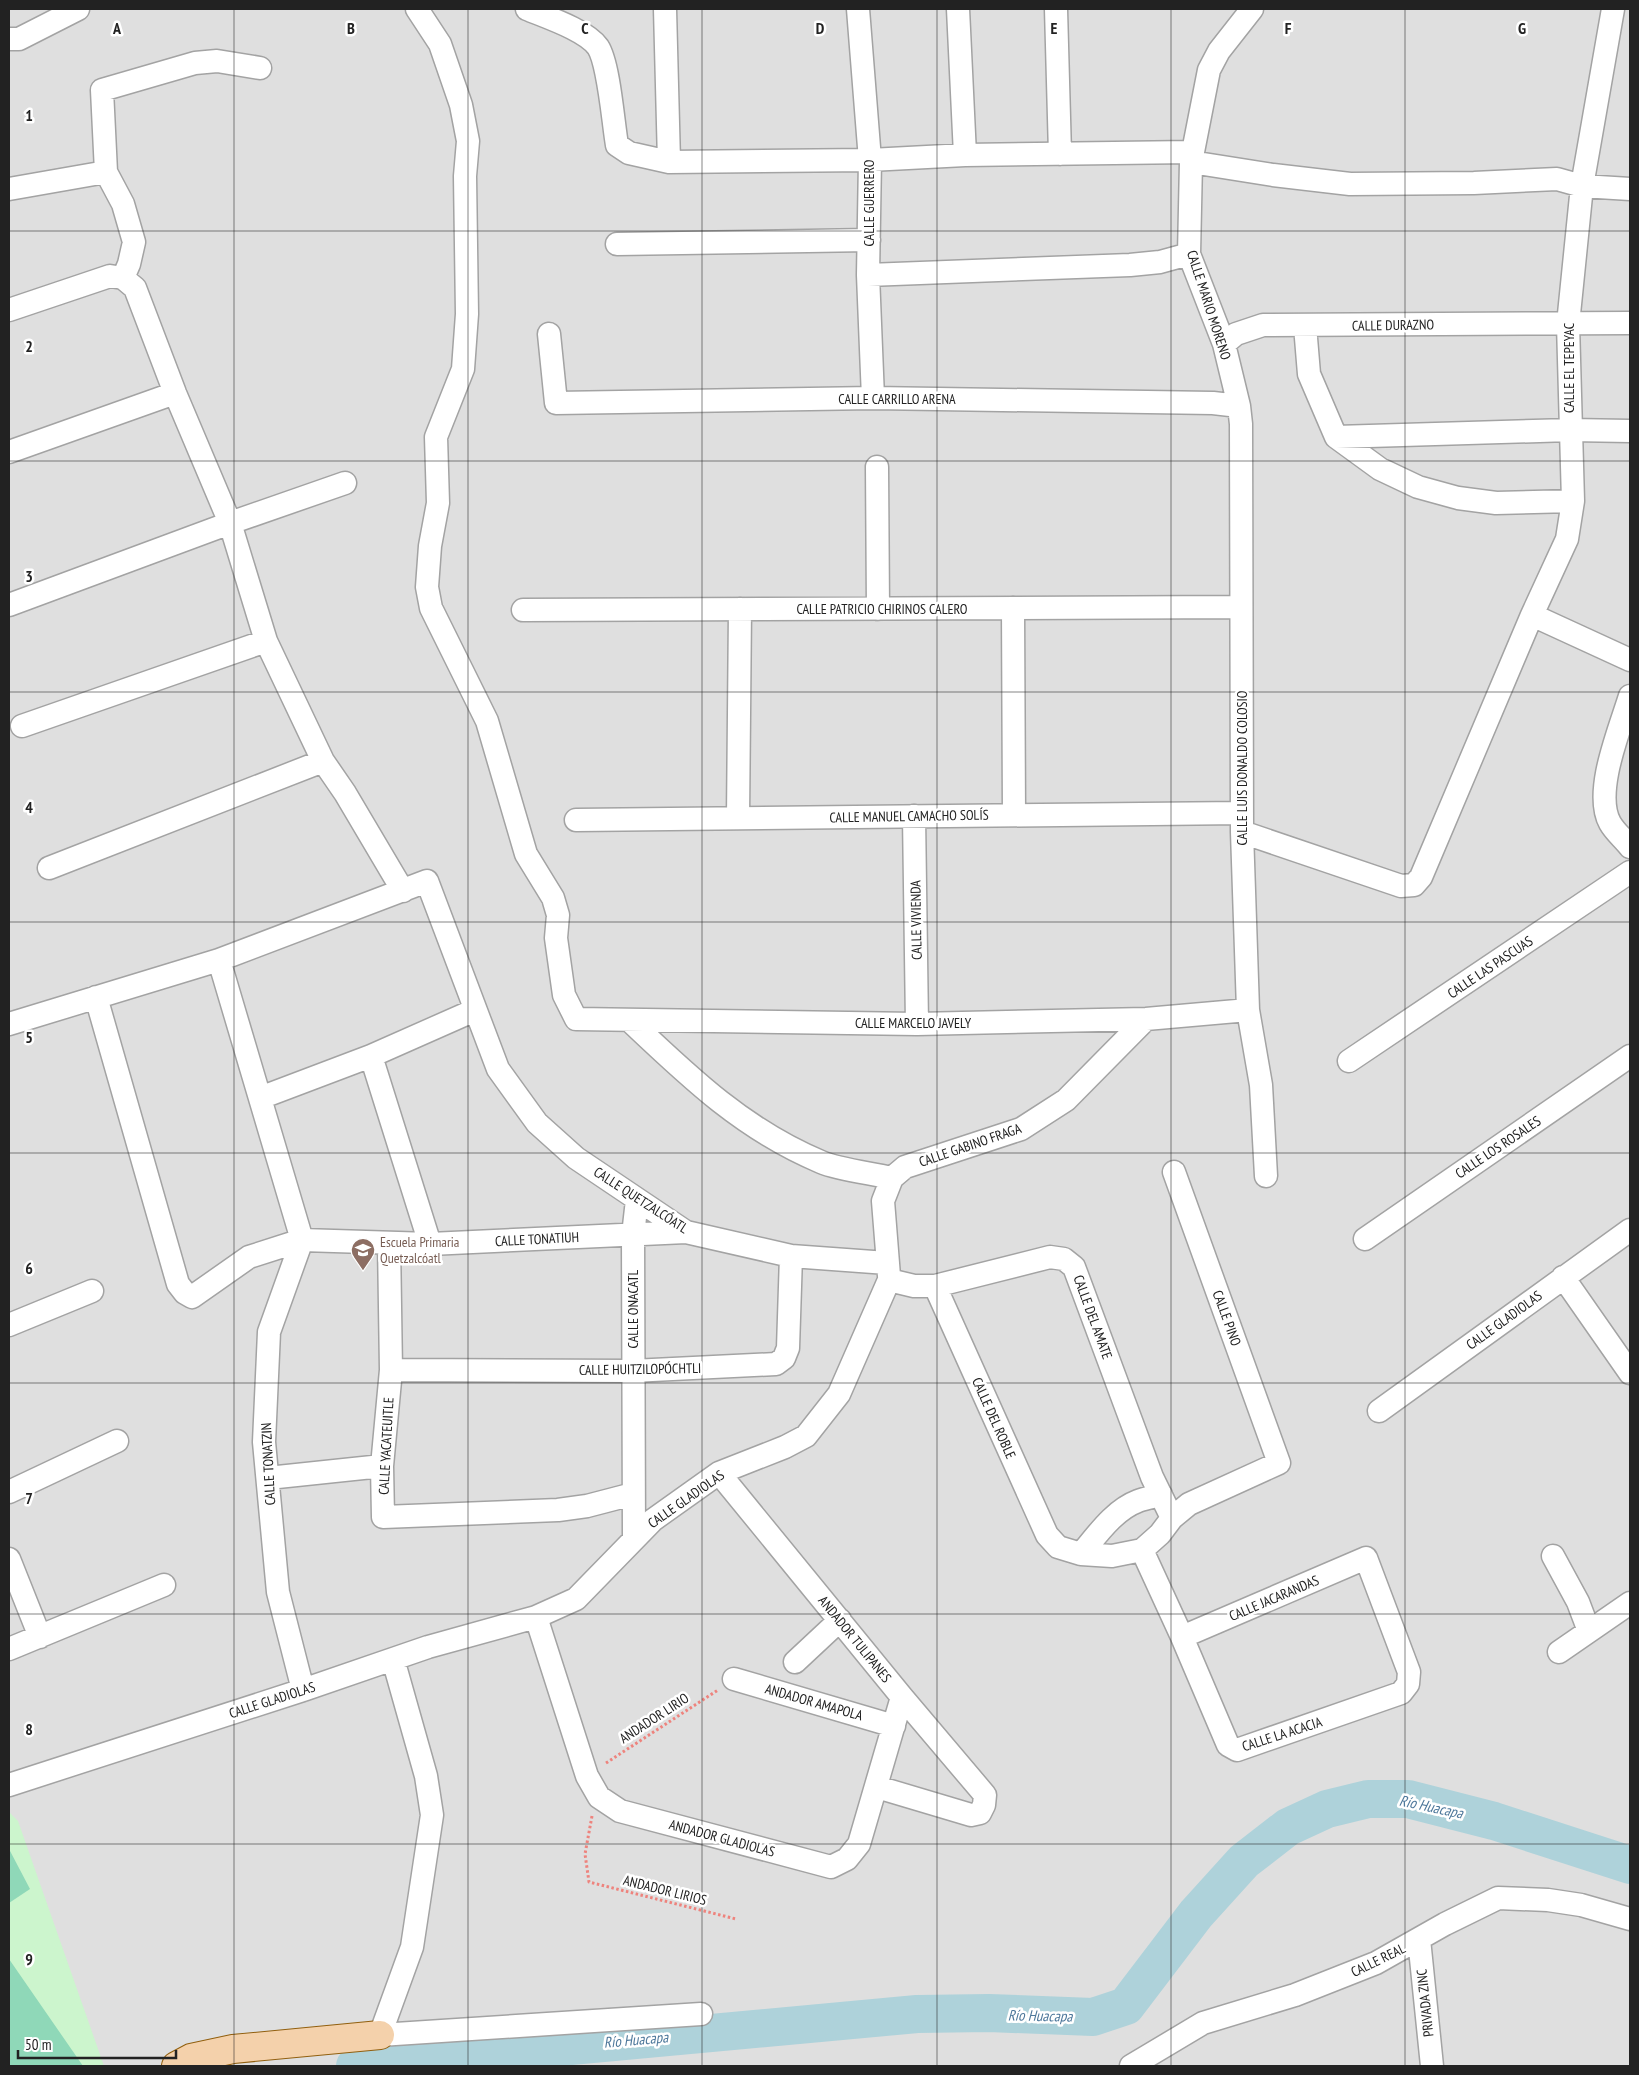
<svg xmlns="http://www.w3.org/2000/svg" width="1639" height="2075" viewBox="0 0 1639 2075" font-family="'PT Sans Narrow',sans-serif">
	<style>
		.residential { fill: #dfdfdf }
		.park { fill: #ccf5cd }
		.pitch { fill: #8fd8b8 }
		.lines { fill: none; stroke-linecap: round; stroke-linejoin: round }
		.river { stroke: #aed2da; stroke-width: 38 }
		.minor-casing { stroke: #a3a3a3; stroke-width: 25 }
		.major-casing { stroke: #915f0e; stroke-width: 30 }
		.path { stroke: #ee837d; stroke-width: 3; stroke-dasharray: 2.5 2.5; stroke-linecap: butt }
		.minor { stroke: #fff; stroke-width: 22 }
		.major { stroke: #f4d1ab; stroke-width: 28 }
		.grid { fill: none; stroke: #222; stroke-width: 1; stroke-opacity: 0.55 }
		.labels { text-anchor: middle; stroke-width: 5; stroke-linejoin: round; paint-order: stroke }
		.street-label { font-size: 14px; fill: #222; stroke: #fff }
		.education-label { font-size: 14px; fill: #785e54; stroke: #fff; text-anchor: start }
		.water-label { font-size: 15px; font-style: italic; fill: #4e789b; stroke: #fff }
		.grid-label { font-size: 16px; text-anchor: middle; font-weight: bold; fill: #222; stroke: #fff; stroke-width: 5; stroke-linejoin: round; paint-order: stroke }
	</style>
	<rect width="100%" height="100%" fill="#f1eee9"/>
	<path class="residential" d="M9,9H1630V2066H9Z"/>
	<path class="park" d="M9,1812L18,1821L104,2066H9Z"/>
	<path class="pitch" d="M9,1849L30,1889L9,1903Z
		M9,1959L83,2066H9Z"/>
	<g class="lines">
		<path class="river" d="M355,2066L917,2014L989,2013L1093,2017L1126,2006L1196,1914L1244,1861L1288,1827L1327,1809L1368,1799H1408L1494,1821L1630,1865"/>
		<g class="minor-casing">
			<path id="minor" d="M417,9L440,44L461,105L468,141L465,176L467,314L463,369L436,437L438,503L430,546L427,587L431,608L487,721L526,854L553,898L558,915L556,938L564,995L576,1019L917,1024L1146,1019L1248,1010
				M527,9C546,17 586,30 598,47C609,64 613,122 617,145L629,153L669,162L870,160L965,155L1192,152
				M665,9L669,162
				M858,9L870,160L868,275L873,398
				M958,9L965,155
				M1056,9L1060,154
				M1252,9L1219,51L1209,70L1191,162L1189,254L1224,344L1239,406L1241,424L1242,832L1248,1010L1261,1085L1266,1176
				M9,39H19L78,9
				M1191,162L1273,175L1350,184L1474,183L1557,179L1582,186L1630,189
				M9,189L106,172
				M617,244L869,240
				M868,275L1130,265L1160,262L1189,254
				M123,278L129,264L134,242L123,204L106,172L102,90L195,63L217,61L260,68
				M9,310L110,276L123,278L135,288L175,393L230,523L266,641L323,761L345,793L403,891
				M1305,326L1309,374L1336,437L1380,469L1418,487L1458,498L1496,503L1573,501
				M549,334L556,403L873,398L1213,403L1239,406
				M1224,344L1236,334L1263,325L1630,323
				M1336,437L1570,430L1630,431
				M9,452L175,393
				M877,467L878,609
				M9,605L230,523L345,483
				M1013,608L1014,815
				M523,610L1241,607
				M1532,615L1630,660
				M1630,696C1620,729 1593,792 1610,823C1615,832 1624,839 1630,847
				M22,726L266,641
				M914,816L917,1024
				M738,818L740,609
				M576,820L1242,813
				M1242,832L1401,886L1414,885L1421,877L1532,615L1567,539L1573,501L1568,324L1582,186L1613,9
				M49,868L323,761
				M219,960L302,1240
				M96,997L178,1284L185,1293L192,1297L249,1257L302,1240L430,1244L686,1232
				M629,1020C689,1077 744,1130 821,1162C840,1170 871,1173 892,1178
				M9,1024L219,960L427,881L498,1069L537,1123L576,1158L686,1232L791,1256L887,1263
				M371,1056L430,1244
				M1349,1061L1630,872
				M260,1098L371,1056L475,1010
				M1365,1239L1630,1056
				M302,1240L269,1332L264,1442L278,1592L303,1690
				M389,1243L391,1370L382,1466L383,1517L558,1510L587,1506L633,1494
				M889,1276L883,1201L892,1178L905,1167L1021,1129L1066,1100L1146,1019
				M1563,1277L1630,1373
				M889,1280L914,1286H935L1050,1257L1064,1259L1074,1267L1152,1477L1172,1518
				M935,1286L1047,1535L1058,1547L1081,1554L1112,1556L1142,1550L1160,1534L1172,1518L1189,1504L1279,1463L1174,1172
				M9,1325L92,1291
				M391,1370L632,1371L776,1364L784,1358L788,1348L791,1256
				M1379,1411L1630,1230
				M719,1473L902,1697L985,1795L984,1805L980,1813L971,1815L877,1787
				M268,1478L382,1466
				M9,1492L117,1441
				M634,1539L633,1235L637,1200
				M1142,1550L1182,1637L1228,1745L1237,1750L1401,1693L1408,1684L1409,1672L1366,1558L1182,1637
				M1081,1554C1097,1535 1114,1510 1138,1501C1145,1498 1153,1497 1161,1495
				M1553,1556L1578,1602L1589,1631
				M9,1559L40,1637
				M536,1617L587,1776L599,1797L620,1811L831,1867L847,1859L859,1844L902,1697
				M9,1649L164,1585
				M1559,1652L1630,1603
				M393,1659L426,1776L432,1815L412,1947L380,2035L701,2014
				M795,1662L840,1620
				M734,1679L894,1726
				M9,1785L303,1690L428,1647L536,1617L576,1599L653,1520L719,1473L785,1447L806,1436L839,1394L889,1280
				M1419,1939L1432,2066
				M1131,2066L1203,2023L1295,1995L1376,1963L1445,1924L1498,1898L1548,1900L1581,1905L1630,1919"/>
		</g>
		<g class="major-casing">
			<path id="major" d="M176,2066L191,2058L233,2049L380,2035"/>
		</g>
		<path class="path" d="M606,1763L718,1690
			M592,1816L585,1854L589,1882L736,1919"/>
		<use href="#minor" class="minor"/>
		<use href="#major" class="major"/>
	</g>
	<path class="grid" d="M234,9V2066M468,9V2066M702,9V2066M937,9V2066M1171,9V2066M1405,9V2066M9,231H1630M9,461H1630M9,692H1630M9,922H1630M9,1153H1630M9,1383H1630M9,1614H1630M9,1844H1630"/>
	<defs>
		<g id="school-pin" transform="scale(1.25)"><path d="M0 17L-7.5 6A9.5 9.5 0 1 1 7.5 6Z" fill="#8d6e63" stroke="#fff"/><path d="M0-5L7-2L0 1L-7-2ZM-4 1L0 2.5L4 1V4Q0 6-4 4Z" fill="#fff"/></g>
	</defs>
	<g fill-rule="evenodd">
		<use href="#school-pin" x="363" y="1250"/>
	</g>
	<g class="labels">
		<g class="street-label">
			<text transform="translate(869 203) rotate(-90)" y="5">CALLE GUERRERO</text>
			<text transform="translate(1209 305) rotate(72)" y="5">CALLE MARIO MORENO</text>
			<text transform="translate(1393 325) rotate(-1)" y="5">CALLE DURAZNO</text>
			<text transform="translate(1569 368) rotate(-90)" y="5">CALLE EL TEPEYAC</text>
			<text x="897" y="404">CALLE CARRILLO ARENA</text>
			<text x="882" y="614">CALLE PATRICIO CHIRINOS CALERO</text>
			<text transform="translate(1242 768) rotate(-90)" y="5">CALLE LUIS DONALDO COLOSIO</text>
			<text transform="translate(909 816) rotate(-1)" y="5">CALLE MANUEL CAMACHO SOLÍS</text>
			<text transform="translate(916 920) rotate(-91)" y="5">CALLE VIVIENDA</text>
			<text transform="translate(1490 967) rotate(-34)" y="5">CALLE LAS PASCUAS</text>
			<text x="913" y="1028">CALLE MARCELO JAVELY</text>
			<text transform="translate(970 1145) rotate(-19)" y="5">CALLE GABINO FRAGA</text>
			<text transform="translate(1498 1147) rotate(-34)" y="5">CALLE LOS ROSALES</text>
			<text transform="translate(641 1200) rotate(33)" y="5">CALLE QUETZALCÓATL</text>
			<text transform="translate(537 1239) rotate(-3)" y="5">CALLE TONATIUH</text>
			<text transform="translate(633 1309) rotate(-90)" y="5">CALLE ONACATL</text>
			<text transform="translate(1093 1317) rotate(70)" y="5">CALLE DEL AMATE</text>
			<text transform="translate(1227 1318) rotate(70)" y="5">CALLE PINO</text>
			<text transform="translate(1504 1320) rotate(-36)" y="5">CALLE GLADIOLAS</text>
			<text transform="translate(640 1369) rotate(-1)" y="5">CALLE HUITZILOPÓCHTLI</text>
			<text transform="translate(994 1418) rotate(66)" y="5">CALLE DEL ROBLE</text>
			<text transform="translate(386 1446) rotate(-87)" y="5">CALLE YACATEUITLE</text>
			<text transform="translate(268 1464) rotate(-93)" y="5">CALLE TONATZIN</text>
			<text transform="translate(686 1499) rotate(-35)" y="5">CALLE GLADIOLAS</text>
			<text transform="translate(1274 1598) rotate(-23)" y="5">CALLE JACARANDAS</text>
			<text transform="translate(855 1639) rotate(51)" y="5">ANDADOR TULIPANES</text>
			<text transform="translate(272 1700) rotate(-18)" y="5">CALLE GLADIOLAS</text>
			<text transform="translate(814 1702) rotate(16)" y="5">ANDADOR AMAPOLA</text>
			<text transform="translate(654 1718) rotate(-33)" y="5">ANDADOR LIRIO</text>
			<text transform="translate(1282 1734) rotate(-18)" y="5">CALLE LA ACACIA</text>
			<text transform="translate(722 1838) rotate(15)" y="5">ANDADOR GLADIOLAS</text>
			<text transform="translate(665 1890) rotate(14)" y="5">ANDADOR LIRIOS</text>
			<text transform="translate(1378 1960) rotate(-26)" y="5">CALLE REAL</text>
			<text transform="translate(1425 2003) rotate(-96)" y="5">PRIVADA ZINC</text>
		</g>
		<g class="education-label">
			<text x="380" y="1247">Escuela Primaria<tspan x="380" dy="16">Quetzalcóatl</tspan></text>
		</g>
		<g class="water-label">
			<text transform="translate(1431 1807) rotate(12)" y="5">Río Huacapa</text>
			<text transform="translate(1040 2016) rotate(1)" y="5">Río Huacapa</text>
			<text transform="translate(636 2040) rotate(-5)" y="5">Río Huacapa</text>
		</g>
	</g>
	<g class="grid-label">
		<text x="117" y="34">A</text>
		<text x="351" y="34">B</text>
		<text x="585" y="34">C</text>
		<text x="820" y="34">D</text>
		<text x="1054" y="34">E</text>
		<text x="1288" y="34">F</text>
		<text x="1522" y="34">G</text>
		<text x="29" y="121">1</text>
		<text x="29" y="352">2</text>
		<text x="29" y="582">3</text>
		<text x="29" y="813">4</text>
		<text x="29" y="1043">5</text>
		<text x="29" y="1274">6</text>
		<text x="29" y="1504">7</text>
		<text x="29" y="1735">8</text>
		<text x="29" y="1965">9</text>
	</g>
	<rect width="1639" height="2075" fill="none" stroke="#222222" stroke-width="20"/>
	<path d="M18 2050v8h158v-8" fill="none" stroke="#222222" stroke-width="2.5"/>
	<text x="25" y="2050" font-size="15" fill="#222222" stroke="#ffffff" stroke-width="4" paint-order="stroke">50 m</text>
</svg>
